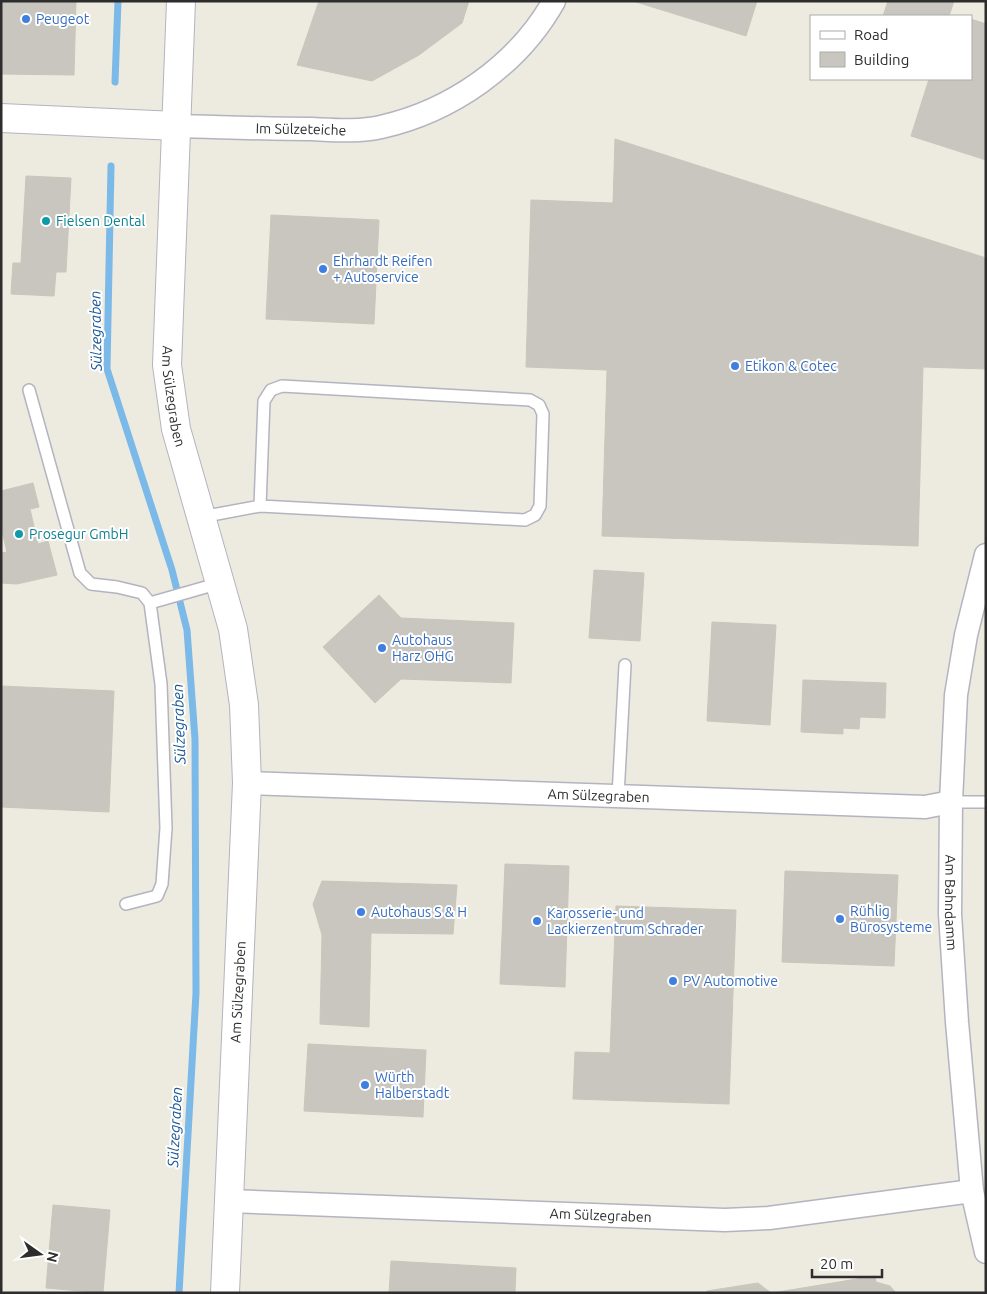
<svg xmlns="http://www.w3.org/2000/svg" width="987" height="1294" viewBox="0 0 987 1294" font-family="Ubuntu,sans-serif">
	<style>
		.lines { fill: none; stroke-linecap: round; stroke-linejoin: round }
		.stream { stroke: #7ab9e8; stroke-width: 7 }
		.building { fill: #c9c6bf; stroke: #c9c6b9 }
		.lane-casing { stroke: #b3b4bf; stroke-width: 14 }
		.street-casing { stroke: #b3b4bf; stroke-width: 25 }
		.secondary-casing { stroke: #b3b4bf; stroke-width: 30 }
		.lane { stroke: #fff; stroke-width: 11 }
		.street { stroke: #fff; stroke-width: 22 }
		.secondary { stroke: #fff; stroke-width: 28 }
		.shop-dot { fill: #3f7fe0; stroke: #fff; stroke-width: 2 }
		.culture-dot { fill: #0f9aa8; stroke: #fff; stroke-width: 2 }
		.labels { text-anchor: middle; stroke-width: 4; stroke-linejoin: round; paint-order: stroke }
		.shop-label { font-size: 14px; fill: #366cbe; stroke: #fff; text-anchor: start }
		.street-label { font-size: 14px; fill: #2d2d2d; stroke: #fff }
		.culture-label { font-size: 14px; fill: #0d838f; stroke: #fff; text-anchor: start }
		.water-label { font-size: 15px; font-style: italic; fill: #165697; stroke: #fff }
	</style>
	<rect width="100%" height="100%" fill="#edeae0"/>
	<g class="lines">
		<path class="stream" d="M115,82L118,1
			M111,166L107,369L172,570L187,630L195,739L196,993L179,1293"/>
	</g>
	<path class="building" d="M1,1H76L74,75L1,74Z
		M319,1H469L462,23L419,55L372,81L297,65Z
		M633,1H757L746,36Z
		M888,1H954L949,16H883Z
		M971,19L986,24V160L911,136L929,79H971Z
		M615,139L986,258V369L923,367L918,546L602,536L607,370L526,367L531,200L613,203Z
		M26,176L71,178L66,272H56L54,296L11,294L13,263H21Z
		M271,215L379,220L374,324L266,319Z
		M33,483L39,507L30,509L38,544L48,541L57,575L17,584L1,583V553L7,552L1,527V491Z
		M594,570L644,573L640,641L589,638Z
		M379,595L401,618L514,623L511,683L401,679L375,703L323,647Z
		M712,622L776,625L770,725L707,721Z
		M803,680L886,683L885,718L860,717L859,729L843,728V734L801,732Z
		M1,686L114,691L109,812L1,807Z
		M505,864L569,866L565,987L500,984Z
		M785,871L898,875L894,966L782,962Z
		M322,881L457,885L453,934L371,933L369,1027L320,1024L322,935L313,904Z
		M616,906L736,910L729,1104L573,1099L575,1052L610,1053Z
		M308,1044L426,1050L423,1117L304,1111Z
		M53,1205L110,1210L103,1293L46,1288Z
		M391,1261L516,1268L515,1293H389Z
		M875,1276L876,1282L890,1286L896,1293H772Z
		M758,1283L771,1293H706L707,1291Z"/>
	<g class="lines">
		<g class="lane-casing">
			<path id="lane" d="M29,390L80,573L91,584L117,587L142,593L150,603
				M201,517L260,506L264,401L271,390L282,386L530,400L539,405L543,414L540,506L535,515L525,520L260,506
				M618,796L625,665
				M951,802H986
				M126,904L157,896L162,884L166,828L161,684L150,603L220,583"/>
		</g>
		<g class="street-casing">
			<g id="street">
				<path id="s1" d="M176,126C221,127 267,129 312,129C335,130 359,132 381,127C452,111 518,65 554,1"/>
				<path id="s2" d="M986,555L966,635L956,695L951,802L950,914L957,1022L972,1191L986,1252"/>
				<path id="s3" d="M247,783L925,807L951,802"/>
				<path id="s4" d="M229,1201L725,1220L769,1218L972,1191"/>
			</g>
		</g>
		<g class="secondary-casing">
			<g id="secondary">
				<path id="s5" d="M181,1L167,365L176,429L233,629L244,705L247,783L225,1293"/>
				<path d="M1,118L176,126"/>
			</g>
		</g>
		<use href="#lane" class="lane"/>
		<use href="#street" class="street"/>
		<use href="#secondary" class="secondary"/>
	</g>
	<g class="shop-dot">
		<circle cx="26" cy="19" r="5"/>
		<circle cx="323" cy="269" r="5"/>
		<circle cx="735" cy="366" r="5"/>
		<circle cx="382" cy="648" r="5"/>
		<circle cx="361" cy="912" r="5"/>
		<circle cx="840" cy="919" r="5"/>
		<circle cx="537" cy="921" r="5"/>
		<circle cx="673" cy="981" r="5"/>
		<circle cx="365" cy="1085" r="5"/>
	</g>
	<g class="culture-dot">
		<circle cx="46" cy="221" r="5"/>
		<circle cx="19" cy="534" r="5"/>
	</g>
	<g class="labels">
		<g class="shop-label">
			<text x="36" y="24">Peugeot</text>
			<text x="333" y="266">Ehrhardt Reifen<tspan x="333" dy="16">+ Autoservice</tspan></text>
			<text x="745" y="371">Etikon &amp; Cotec</text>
			<text x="392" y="645">Autohaus<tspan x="392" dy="16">Harz OHG</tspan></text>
			<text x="850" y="916">Rühlig<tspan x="850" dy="16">Bürosysteme</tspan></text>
			<text x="371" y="917">Autohaus S &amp; H</text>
			<text x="547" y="918">Karosserie- und<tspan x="547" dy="16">Lackierzentrum Schrader</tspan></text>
			<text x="683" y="986">PV Automotive</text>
			<text x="375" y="1082">Würth<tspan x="375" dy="16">Halberstadt</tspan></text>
		</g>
		<g class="street-label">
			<text dy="5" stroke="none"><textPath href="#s1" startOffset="125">Im Sülzeteiche</textPath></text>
			<text dy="5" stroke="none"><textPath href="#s5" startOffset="396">Am Sülzegraben</textPath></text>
			<text dy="5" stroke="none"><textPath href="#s3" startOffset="352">Am Sülzegraben</textPath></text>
			<text dy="5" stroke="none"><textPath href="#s2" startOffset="351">Am Bahndamm</textPath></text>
			<text transform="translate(238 992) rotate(-87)" y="5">Am Sülzegraben</text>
			<text dy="5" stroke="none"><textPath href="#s4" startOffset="372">Am Sülzegraben</textPath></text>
		</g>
		<g class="culture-label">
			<text x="56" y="226">Fielsen Dental</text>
			<text x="29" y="539">Prosegur GmbH</text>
		</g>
		<g class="water-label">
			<text transform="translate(96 331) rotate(-91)" y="5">Sülzegraben</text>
			<text transform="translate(179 724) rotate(-92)" y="5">Sülzegraben</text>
			<text transform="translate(175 1127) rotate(-87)" y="5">Sülzegraben</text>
		</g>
	</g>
	<rect width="987" height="1294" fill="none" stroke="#2d2d2d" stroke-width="5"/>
	<rect x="810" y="15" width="162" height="65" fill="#ffffff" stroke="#ababab"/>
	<rect x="820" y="31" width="25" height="8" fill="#ffffff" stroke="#ababab"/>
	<text x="854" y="40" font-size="15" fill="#2d2d2d">Road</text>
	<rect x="820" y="52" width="25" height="15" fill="#c9c6bf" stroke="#ababab"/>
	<text x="854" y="65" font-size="15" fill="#2d2d2d">Building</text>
	<g transform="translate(40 1254) rotate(104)" stroke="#ffffff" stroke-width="4" paint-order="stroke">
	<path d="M0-4L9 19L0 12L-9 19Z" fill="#2d2d2d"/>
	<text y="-8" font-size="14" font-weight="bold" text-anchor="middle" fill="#2d2d2d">N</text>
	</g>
	<path d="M812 1269v8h70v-8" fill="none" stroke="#2d2d2d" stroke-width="2.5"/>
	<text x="820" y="1269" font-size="15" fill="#2d2d2d" stroke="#ffffff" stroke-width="4" paint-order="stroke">20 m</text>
</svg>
